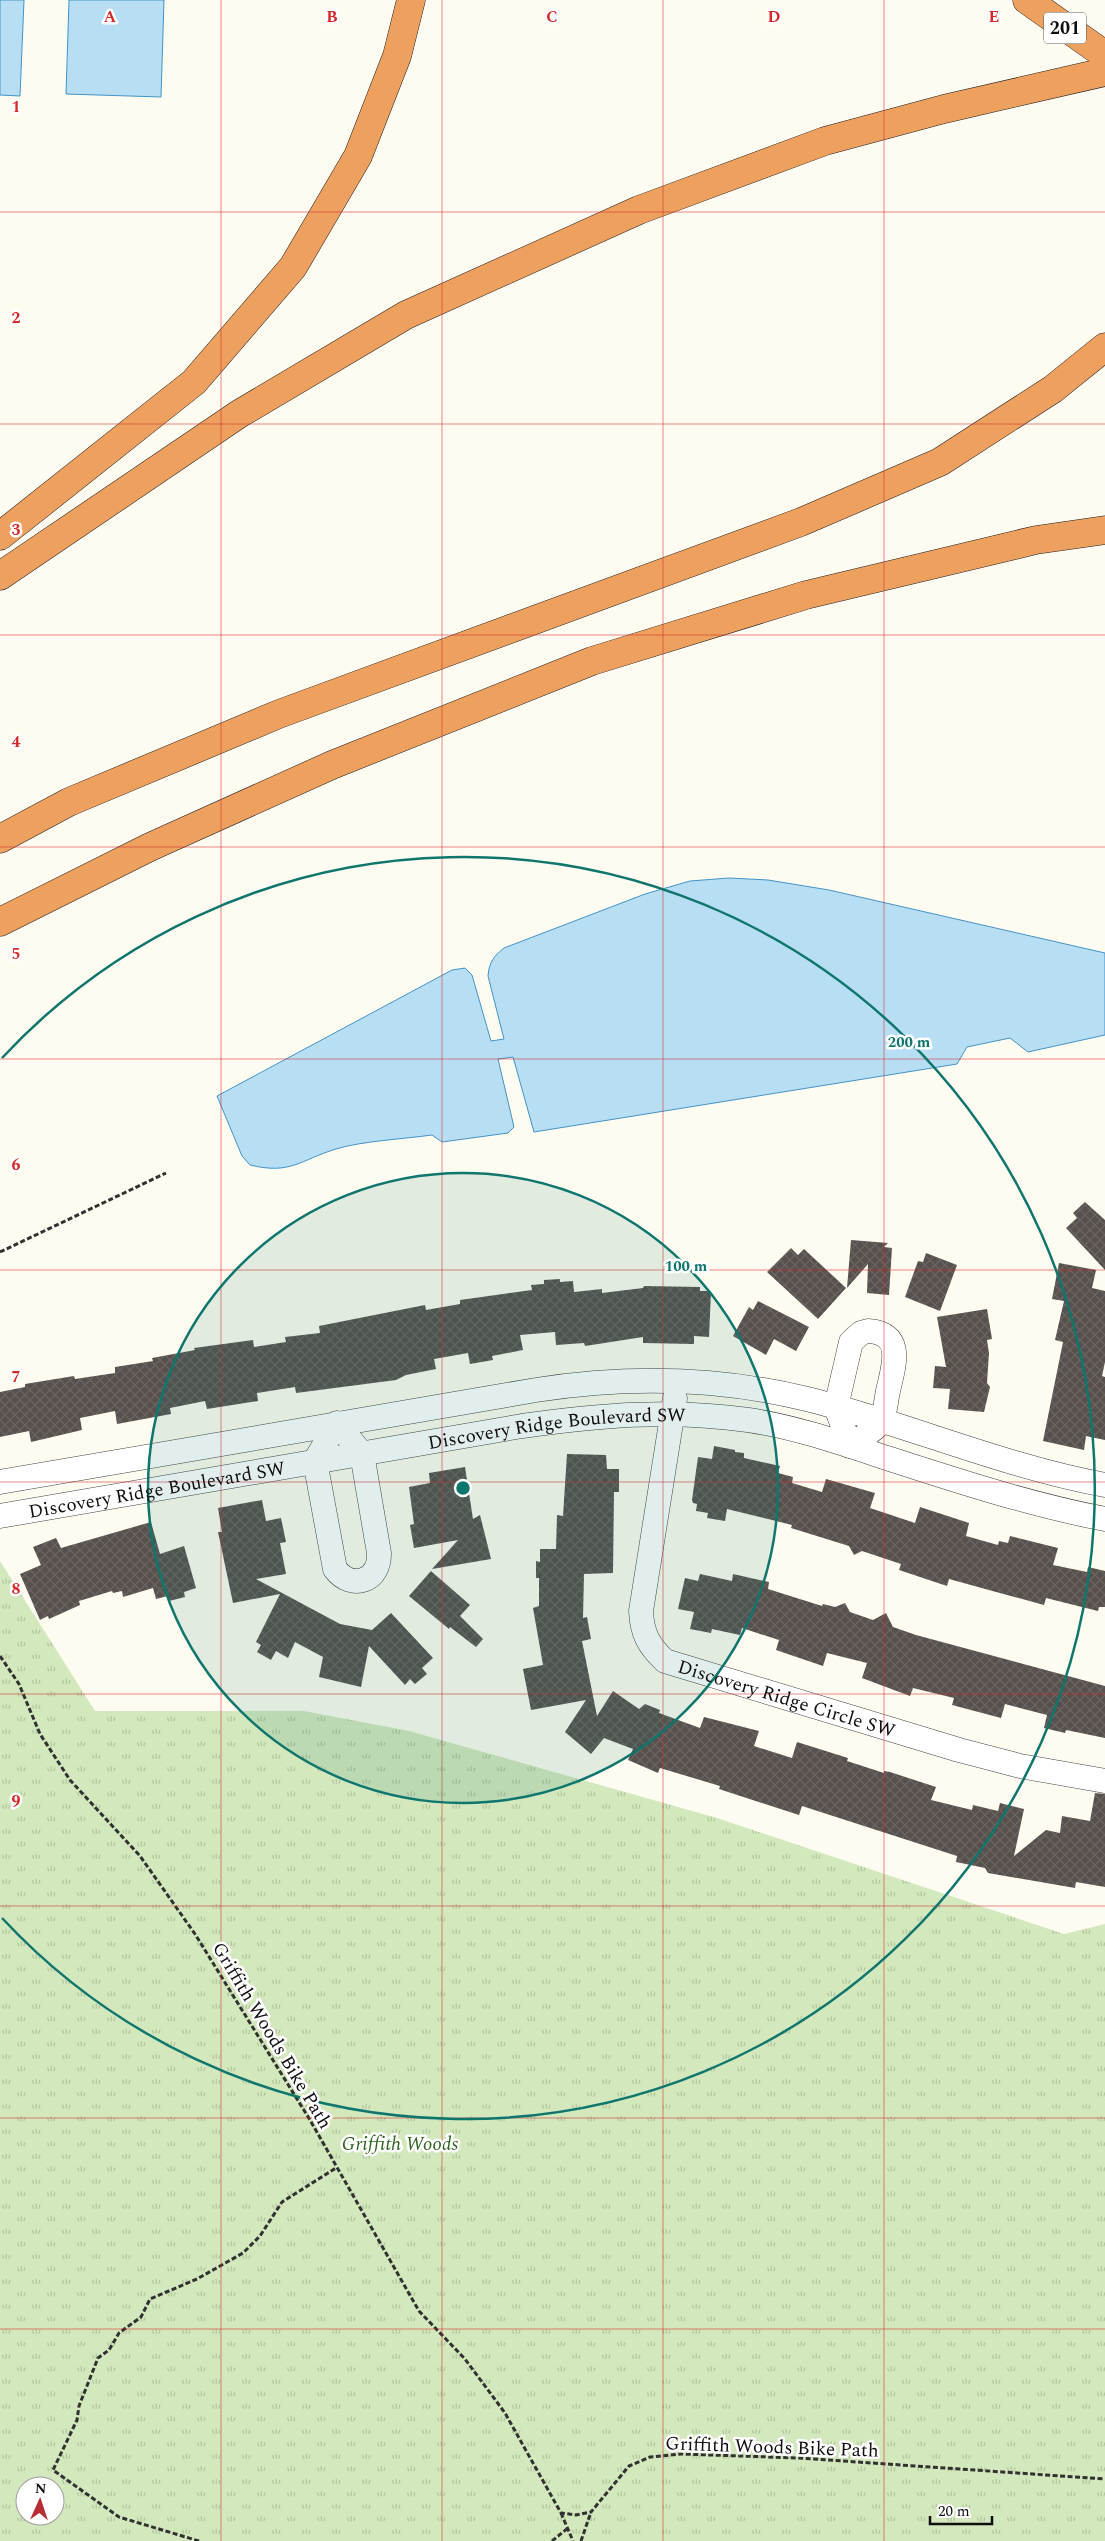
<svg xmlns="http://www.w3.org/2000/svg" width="1105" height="2541" viewBox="0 0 1105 2541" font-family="Spectral,serif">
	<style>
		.grass { fill: url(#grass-tufts); fill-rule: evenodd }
		.water { fill: #b8def4; stroke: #4193c8 }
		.building { fill: url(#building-cross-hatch) }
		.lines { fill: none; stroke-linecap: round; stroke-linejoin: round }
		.minor-casing { stroke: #424242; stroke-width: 25 }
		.highway-casing { stroke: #202020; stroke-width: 29 }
		.path { stroke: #313131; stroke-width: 3; stroke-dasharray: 5 2.5; stroke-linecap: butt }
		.minor { stroke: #fff; stroke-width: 24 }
		.highway { stroke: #eea05f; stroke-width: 28 }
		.grid { fill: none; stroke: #d62828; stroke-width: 1; stroke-opacity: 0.55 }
		.ring { fill: none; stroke: #0f766e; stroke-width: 2.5 }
		.labels { text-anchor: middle; stroke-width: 5; stroke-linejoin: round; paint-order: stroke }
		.shield { fill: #fff; stroke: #575757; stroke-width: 1 }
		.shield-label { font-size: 18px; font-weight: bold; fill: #0f0f0f }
		.street-label { font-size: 19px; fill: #0f0f0f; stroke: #fff }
		.park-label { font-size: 19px; font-style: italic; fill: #2f6521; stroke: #fff }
		.grid-label { font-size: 16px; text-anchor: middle; font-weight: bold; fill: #d62828; stroke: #fff; stroke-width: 5; stroke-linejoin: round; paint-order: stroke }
		.centre { fill: #0f766e; stroke: #fff; stroke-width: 2.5 }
		.ring-label { font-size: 15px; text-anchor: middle; font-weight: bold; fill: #0f766e; stroke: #fff; stroke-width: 5; stroke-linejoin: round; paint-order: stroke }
	</style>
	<defs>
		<pattern id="grass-tufts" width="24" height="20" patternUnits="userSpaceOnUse" patternTransform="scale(1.25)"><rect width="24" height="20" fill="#d3e8bc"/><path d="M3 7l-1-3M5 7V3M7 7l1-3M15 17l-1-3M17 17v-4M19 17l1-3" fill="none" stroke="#b4c6a0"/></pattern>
		<pattern id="building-cross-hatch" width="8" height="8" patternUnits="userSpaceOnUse" patternTransform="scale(1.25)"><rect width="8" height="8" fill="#57504c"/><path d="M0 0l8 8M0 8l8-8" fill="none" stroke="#6a6561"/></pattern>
	</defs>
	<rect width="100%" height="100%" fill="#fefcf1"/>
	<path class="grass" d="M0,1561L95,1711H304L409,1731L717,1818L1064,1934L1105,1924V2541H0ZM25,2486H55V2516H25Z"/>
	<path class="water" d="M0,0H24L20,96L0,95Z
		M69,0H164L161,97L66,94Z
		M729,878L768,880L829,890L1105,953V1035L1028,1052L1010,1038L967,1047L957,1064L534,1132L513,1057L498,1059L514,1127L508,1133L442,1142L432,1135C404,1139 362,1141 336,1149C300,1160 291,1175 250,1165L242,1156L217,1096L452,970L465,968L472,975L491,1041L504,1039L488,976C489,962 494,956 504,948L645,894L690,881Z"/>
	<path class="building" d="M1085,1202L1105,1220V1270L1066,1228L1077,1218L1073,1213Z
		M851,1240L888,1243L884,1247L892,1248L889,1295L867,1293L868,1264L847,1288Z
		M791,1248L798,1255L804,1249L846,1288L818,1319L767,1272Z
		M926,1253L957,1265L940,1311L905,1297L918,1261L923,1262Z
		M1059,1263L1096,1270L1092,1288L1105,1291V1362L1102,1376L1105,1377V1440L1086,1436L1084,1450L1043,1441L1063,1342L1055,1340L1064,1301L1052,1299Z
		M560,1279V1282L573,1281L574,1292L602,1289V1293L643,1288L644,1286L700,1287V1291H711L709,1337L694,1336V1344L643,1343V1337L585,1346L584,1343L556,1345L555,1332L520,1335L523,1350L492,1356L493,1360L470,1364L468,1353L434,1359L436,1369L406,1375L396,1380L296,1393L295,1387L257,1393L258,1401L207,1409L205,1401L170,1408L171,1414L117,1424L115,1411L80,1418L82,1430L31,1442L29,1431L0,1437V1392L25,1387V1384L74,1376L75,1379L115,1373V1367L153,1361L152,1358L195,1350L194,1348L253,1340L254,1347L286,1342L285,1337L320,1333L319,1326L425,1305L426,1310L460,1304V1300L532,1290L531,1285L544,1284V1280Z
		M758,1301L809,1327L796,1351L774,1339L766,1355L733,1336L749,1307L753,1310Z
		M987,1309L992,1339L987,1340L989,1353L987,1383L990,1387L984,1412L948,1409L950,1389L933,1388L935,1366L946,1367L937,1317Z
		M714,1446L735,1450V1452L744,1453V1458L780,1466L778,1473L793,1477L792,1483L822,1492L826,1479L875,1493L870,1508L915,1523L920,1507L969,1523L966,1536L998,1545L999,1541L1008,1543L1010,1536L1058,1548L1053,1565L1087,1572L1088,1567L1105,1571V1607H1099L1098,1611L1046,1598L1044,1605L949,1579L947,1586L899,1570L901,1564L862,1551L854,1555L849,1546L791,1528L792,1525L727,1509L725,1521L707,1518L708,1513L696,1511L697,1504L693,1503L692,1500L698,1457L712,1459Z
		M567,1454L606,1455L607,1469H619V1492H614L613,1573L584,1574L583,1618L587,1617L591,1639L582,1641L597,1716L613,1691L639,1709L645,1704L660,1710L659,1713L700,1728L704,1717L759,1731L754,1746L792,1758L797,1742L848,1758L847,1761L884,1773V1771L890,1772L936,1787L931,1800L972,1810L973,1805L998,1811L1000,1803L1024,1809L1014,1856L1046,1830L1060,1833L1062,1816L1090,1821L1095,1793L1105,1794V1887L1076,1882L1075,1888L988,1873L985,1868L956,1862L957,1856L802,1806L799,1815L719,1789L720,1786L660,1768L658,1773L628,1760L633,1749L604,1738L591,1754L565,1732L586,1700L531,1710L523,1669L543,1665L533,1608L539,1606V1578H536V1561L540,1562V1549H556L557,1515L563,1516Z
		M465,1467L473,1519L480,1515L491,1559L432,1569L458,1540L414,1548L410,1525L414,1524L409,1487L430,1483L429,1473Z
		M262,1500L266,1521L281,1518L286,1542L280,1543L286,1574L256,1579L340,1624L372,1630L391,1613L433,1658L422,1668L427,1674L415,1684L410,1679L405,1685L369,1646L361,1687L319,1677L323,1657L295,1642L288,1658L276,1651L271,1660L257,1652L261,1645L256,1642L280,1594L233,1603L218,1532H222L218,1508Z
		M151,1522L160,1554L184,1546L196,1588L184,1592L185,1597L169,1601L168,1596L156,1599L153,1588L123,1597L122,1591L113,1593L112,1591L79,1601L80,1605L49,1619L48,1616L40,1620L20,1574L41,1565L33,1547L56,1538L61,1548Z
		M431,1571L470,1605L460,1616L483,1639L476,1647L450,1627L449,1629L409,1596Z
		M700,1574L732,1581L733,1574L769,1582L768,1589L822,1606L823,1604L835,1607L845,1603L850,1612L873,1620L886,1613L893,1627L916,1635L1105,1686V1738L1066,1730L1065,1733L1044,1728L1047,1715L1005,1704L1001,1718L952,1705L954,1698L913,1688L910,1696L862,1678L867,1663L827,1653L823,1666L776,1650L779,1640L742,1628L740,1635L712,1629L711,1633L690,1629L694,1612L678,1609L685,1578L698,1581Z"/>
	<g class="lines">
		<g class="minor-casing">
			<g id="minor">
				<path d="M868,1331C906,1333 893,1368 888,1391C886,1400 885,1415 881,1422C874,1431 859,1439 850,1446L836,1407L851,1342L861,1333Z"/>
				<path id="s1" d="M675,1398L641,1611C642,1634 649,1646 665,1661L959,1750L1020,1766L1105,1781"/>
				<path d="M337,1423L362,1454L379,1553C380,1581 352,1591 335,1569L315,1461Z"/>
				<path d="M0,1482L536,1390C627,1376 717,1377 807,1399C907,1424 1003,1466 1105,1485"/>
				<path id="s2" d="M0,1516L522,1426C601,1415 668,1409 748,1420C796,1427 844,1444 890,1459C961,1482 1032,1505 1105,1519"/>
			</g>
		</g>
		<g class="highway-casing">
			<path id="highway" d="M1027,0L1105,55
				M0,536L194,382L293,267L358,156L397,56L411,0
				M0,576L239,414L406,315L639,210L825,141L944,109L1105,72
				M0,839L69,802L279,714L801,522L940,462L1053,389L1105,347
				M0,922L150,847L332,765L592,661L806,595L1036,540L1105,530"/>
		</g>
		<path class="path" d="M0,1252L166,1173
			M0,1656L19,1684L40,1734L70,1780L140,1856L195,1934L310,2120L419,2311L465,2359L505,2413L561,2513L576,2515L591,2512L629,2466L650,2457L681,2454L799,2458L1105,2479
			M561,2513L573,2541
			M199,2541L119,2517L53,2470L77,2420L79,2406L98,2358L109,2350L119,2333L141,2317L150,2299L197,2279L243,2253L260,2236L282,2202L336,2168
			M552,2541L568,2528
			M581,2541L591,2512"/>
		<use href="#minor" class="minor"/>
		<use href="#highway" class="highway"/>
	</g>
	<path class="grid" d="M221,0V2541M442,0V2541M663,0V2541M884,0V2541M0,212H1105M0,424H1105M0,635H1105M0,847H1105M0,1059H1105M0,1270H1105M0,1482H1105M0,1694H1105M0,1906H1105M0,2118H1105M0,2329H1105"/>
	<circle cx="463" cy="1488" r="315" fill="#0f766e" fill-opacity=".12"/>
	<g class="ring">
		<circle cx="463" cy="1488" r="315"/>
		<path d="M2 1058A631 631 0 1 1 2 1918"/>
	</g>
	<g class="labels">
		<rect class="shield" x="1044" y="12.5" width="42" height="31" rx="4"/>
		<g class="shield-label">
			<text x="1065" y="34">201</text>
		</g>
		<g class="street-label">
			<text dy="7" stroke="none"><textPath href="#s2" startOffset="564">Discovery Ridge Boulevard SW</textPath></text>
			<text dy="7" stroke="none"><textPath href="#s2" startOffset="159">Discovery Ridge Boulevard SW</textPath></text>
			<text dy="7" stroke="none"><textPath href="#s1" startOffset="400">Discovery Ridge Circle SW</textPath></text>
			<text transform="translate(273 2035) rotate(59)" y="7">Griffith Woods Bike Path</text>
			<text transform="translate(772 2446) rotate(2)" y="7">Griffith Woods Bike Path</text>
		</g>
		<g class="park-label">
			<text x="400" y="2150">Griffith Woods</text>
		</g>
	</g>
	<g class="grid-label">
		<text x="110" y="22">A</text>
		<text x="332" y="22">B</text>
		<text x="552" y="22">C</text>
		<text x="774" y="22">D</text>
		<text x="994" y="22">E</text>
		<text x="16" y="112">1</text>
		<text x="16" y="323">2</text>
		<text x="16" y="535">3</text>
		<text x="16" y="747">4</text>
		<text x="16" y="959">5</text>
		<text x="16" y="1170">6</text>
		<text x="16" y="1382">7</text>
		<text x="16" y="1594">8</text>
		<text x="16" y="1806">9</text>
	</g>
	<circle cx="463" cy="1488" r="8" class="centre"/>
	<g class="ring-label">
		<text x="909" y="1047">200 m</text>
		<text x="686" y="1271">100 m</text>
	</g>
	<g transform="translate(40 2501) rotate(3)"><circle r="24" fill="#ffffff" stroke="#9f9f9f"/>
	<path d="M0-4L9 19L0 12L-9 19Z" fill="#ba2c33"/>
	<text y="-8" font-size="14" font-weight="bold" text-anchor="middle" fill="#0f0f0f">N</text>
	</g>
	<path d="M930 2516v8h62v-8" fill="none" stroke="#0f0f0f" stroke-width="2.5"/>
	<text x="938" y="2516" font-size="15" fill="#0f0f0f" stroke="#ffffff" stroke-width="4" paint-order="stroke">20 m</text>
</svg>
